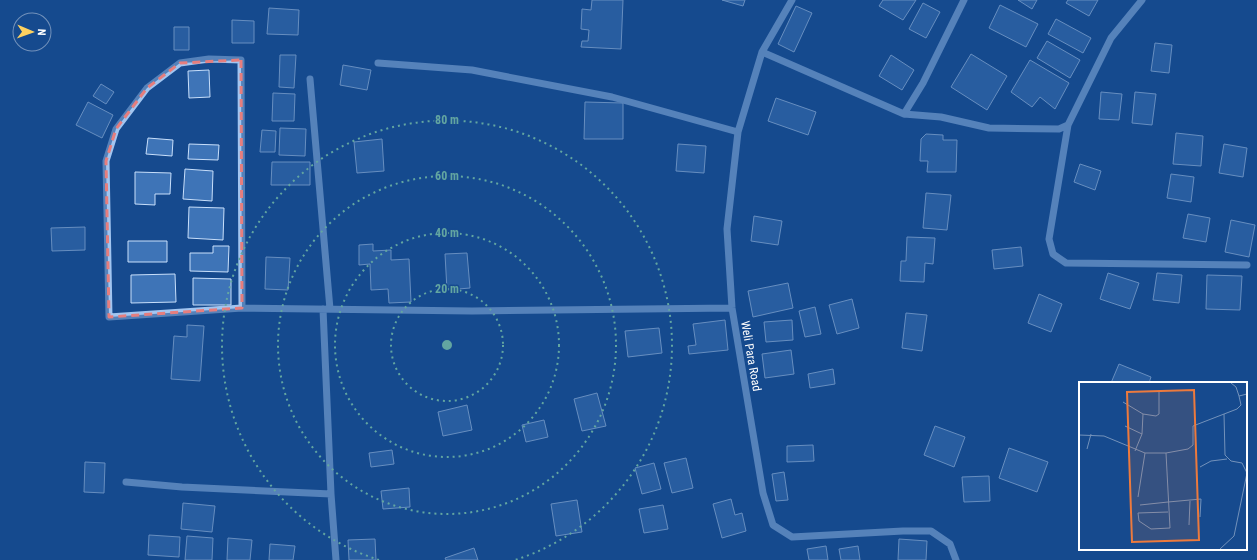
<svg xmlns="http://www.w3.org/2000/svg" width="1257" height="560" viewBox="0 0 1257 560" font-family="'Roboto Condensed',sans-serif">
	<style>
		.building { fill: #3e74b7; stroke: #c8dffb }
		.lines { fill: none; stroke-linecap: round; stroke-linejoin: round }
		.minor { stroke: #a2c5f0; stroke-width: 7 }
		.marked { fill: none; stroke: #e67e7e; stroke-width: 3; stroke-dasharray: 8 5; stroke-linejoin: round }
		.ring { fill: none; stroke: #63a6a1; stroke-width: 2; stroke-dasharray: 2 4 }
		.labels { text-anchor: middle; stroke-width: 3; stroke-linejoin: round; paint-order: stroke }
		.street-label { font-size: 12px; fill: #fff; stroke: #164a8e }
		.inset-road { fill: none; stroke: #7392bb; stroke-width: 1 }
		.view { fill: #ed7a3d; fill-opacity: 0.15; stroke: #ed7a3d; stroke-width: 2 }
		.inset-edge { fill: none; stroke: #fff; stroke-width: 2 }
		.centre { fill: #63a6a1; stroke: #164a8e; stroke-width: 2 }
		.ring-label { font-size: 12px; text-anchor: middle; font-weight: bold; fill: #63a6a1; stroke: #164a8e; stroke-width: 3; stroke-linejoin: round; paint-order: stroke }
	</style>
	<rect width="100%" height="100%" fill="#164a8e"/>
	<path class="building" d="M592,0H623L621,49L581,47L582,41H588L589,30L581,29L582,9L591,10Z
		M722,0H745L743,6Z
		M883,0H916L903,20L879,6Z
		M1018,0H1037L1032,9Z
		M1068,0H1098L1089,16L1066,3Z
		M923,3L940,12L926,38L909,29Z
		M1000,5L1038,24L1026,47L989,28Z
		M796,6L812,13L794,52L778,44Z
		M269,8L299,10L298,35L267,34Z
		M1056,19L1091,38L1083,53L1048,34Z
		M232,20L254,21V43H232Z
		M174,27H189V50H174Z
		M1047,41L1080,60L1070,78L1037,58Z
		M1155,43L1172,45L1169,73L1151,71Z
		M971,54L1007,76L987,110L951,87Z
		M280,55H296L294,88L279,87Z
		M891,55L914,70L902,90L879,76Z
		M1030,60L1069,83L1055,109L1040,97L1032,107L1011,92Z
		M343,65L371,70L367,90L340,85Z
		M209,70L210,97L189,98L188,71Z
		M101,84L114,92L106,104L93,96Z
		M1101,92L1122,94L1119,120L1099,119Z
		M1135,92L1156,94L1152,125L1132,123Z
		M273,93L295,94L294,121H272Z
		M776,98L816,112L808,135L768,121Z
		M88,102L113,115L102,138L76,125Z
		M585,102L623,103V139H584Z
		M280,128L306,129L305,156L279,155Z
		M262,130L276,131L275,152H260Z
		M1176,133L1203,136L1201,166L1173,164Z
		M926,134L943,135V140H957L956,172H927L928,161H920L921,139Z
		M148,138L173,140L172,156L146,154Z
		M382,139L384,171L357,173L354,142Z
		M189,144L219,145L218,160L188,159Z
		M678,144L706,146L704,173L676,171Z
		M1224,144L1247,148L1243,177L1219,173Z
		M272,162H310V185H271Z
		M1080,164L1101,171L1095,190L1074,182Z
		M185,169L213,171L212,201L183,199Z
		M135,172L171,173L170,194H155V205L135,204Z
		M1171,174L1194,177L1191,202L1167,198Z
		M926,193L951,195L947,230L923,228Z
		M189,207L224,208L223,240L188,238Z
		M1188,214L1210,218L1206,242L1183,238Z
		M754,216L782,221L778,245L751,241Z
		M1231,220L1255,225L1249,257L1225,252Z
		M85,227V250L52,251L51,228Z
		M907,237L935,238L933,264L925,263L924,282L900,281L901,261H906Z
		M128,241H167V262H128Z
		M373,244V251L391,250V260L409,259L411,302L389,303L388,289L371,290L370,264L359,265V245Z
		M213,246H229L228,272L190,271V253H213Z
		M1021,247L1023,266L994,269L992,250Z
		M467,253L470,288L447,290L445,254Z
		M266,257L290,258L288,290L265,289Z
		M1108,273L1139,283L1130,309L1100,299Z
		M1157,273L1182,275L1179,303L1153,300Z
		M175,274L176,302L131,303V275Z
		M1207,275L1242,276L1240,310L1206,309Z
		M193,278L231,279V305H193Z
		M788,283L793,308L753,317L748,291Z
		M1039,294L1062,304L1051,332L1028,323Z
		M852,299L859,328L837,334L829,305Z
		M815,307L821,334L805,337L799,311Z
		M906,313L927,315L922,351L902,348Z
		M725,320L728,350L689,354L688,346L696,345L693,324Z
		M792,320L793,340L766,342L764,322Z
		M187,325L204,326L200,381L171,379L174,336L187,337Z
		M659,328L662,353L628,357L625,331Z
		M791,350L794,374L765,378L762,354Z
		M1119,364L1151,377L1149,383H1111Z
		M833,369L835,384L810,388L808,374Z
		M597,393L606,426L582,431L574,399Z
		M467,405L472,430L443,436L438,412Z
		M544,420L548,437L526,442L522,425Z
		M935,426L965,437L954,467L924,455Z
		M813,445L814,461L787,462V446Z
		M1009,448L1048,462L1037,492L999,478Z
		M392,450L394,464L371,467L369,453Z
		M686,458L693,488L672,493L664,463Z
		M85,462L105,463L104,493L84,492Z
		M654,463L661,489L642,494L635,468Z
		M784,472L788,500L776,501L772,474Z
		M989,476L990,501L964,502L962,477Z
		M409,488L410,507L383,509L381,491Z
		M731,499L735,515L742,513L746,531L722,538L713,504Z
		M577,500L582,532L556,536L551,504Z
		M183,503L215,506L212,532L181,529Z
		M663,505L668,529L644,533L639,509Z
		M149,535L180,537L179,557L148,555Z
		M187,536L213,538L212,560H185Z
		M228,538L252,540L250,560H227Z
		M375,539L376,560H349L348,540Z
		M899,539L927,541L926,560H898Z
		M270,544L295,546L293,560H269Z
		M826,546L828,560H809L807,549Z
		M858,546L860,560H841L839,549Z
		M474,548L478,560H446L445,558Z"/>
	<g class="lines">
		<path class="minor" d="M792,0L762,52L738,132L727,229L732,308L763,493L773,525L792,537L903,531H931L950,544L956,560
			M1142,0L1111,38L1068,125L1049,239L1053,254L1066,263L1247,265
			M762,52L904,114L941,117L989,128L1059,129L1068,125
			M378,63L472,70L612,97L738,132
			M310,79L330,309
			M904,114L923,83L964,0
			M242,308L241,60L209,59L180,63L147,88L116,129L106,161L109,317L242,308L472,311L732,308
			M323,309L331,494L336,560
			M126,482L182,487L331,494"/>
	</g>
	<path d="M0 0H1257V560H0ZM241,60L242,308L109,317L106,161L116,129L147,88L180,63Z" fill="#164a8e" fill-opacity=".55" fill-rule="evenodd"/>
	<path class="marked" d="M241,60L242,308L109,317L106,161L116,129L147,88L180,63Z"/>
	<g class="ring">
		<circle cx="447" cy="345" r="56"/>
		<circle cx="447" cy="345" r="112"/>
		<circle cx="447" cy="345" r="169"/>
		<path d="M379 560A225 225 0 1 1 515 560"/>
	</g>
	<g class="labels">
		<g class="street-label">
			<text transform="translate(751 356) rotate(80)" y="4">Weli Para Road</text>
		</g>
	</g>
	<g transform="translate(1079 382)">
		<rect width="168" height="168" fill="#164a8e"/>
		<path class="inset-road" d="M152,1L157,5L160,14M44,20L64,32L77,34L80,32V10M46,44L63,52M0,53L25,54L66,71H87L109,67L114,63V44L158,27L162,23L160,14L168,12M8,67L12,52M56,69L63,52L64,32M87,71L91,146L72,147L60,139L59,131L89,130M121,85L132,79L148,77M59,115L66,71M89,120L122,117L121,135M61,123L89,120M110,143L111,119M141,167L155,154L168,91L163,81L152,79L146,73L145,32"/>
		<path class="view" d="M115,8L120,158L53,160L48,10Z"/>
		<rect width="168" height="168" class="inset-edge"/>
	</g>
	<circle cx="447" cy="345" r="6" class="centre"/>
	<g class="ring-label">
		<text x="447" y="124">80 m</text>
		<text x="447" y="180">60 m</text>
		<text x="447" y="237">40 m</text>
		<text x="447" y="293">20 m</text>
	</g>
	<g transform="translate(32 32) rotate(92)"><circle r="19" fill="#164a8e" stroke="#7392bb"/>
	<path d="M0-3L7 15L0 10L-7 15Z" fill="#ffd260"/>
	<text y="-6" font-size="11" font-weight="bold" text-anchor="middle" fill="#ffffff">N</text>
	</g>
</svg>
